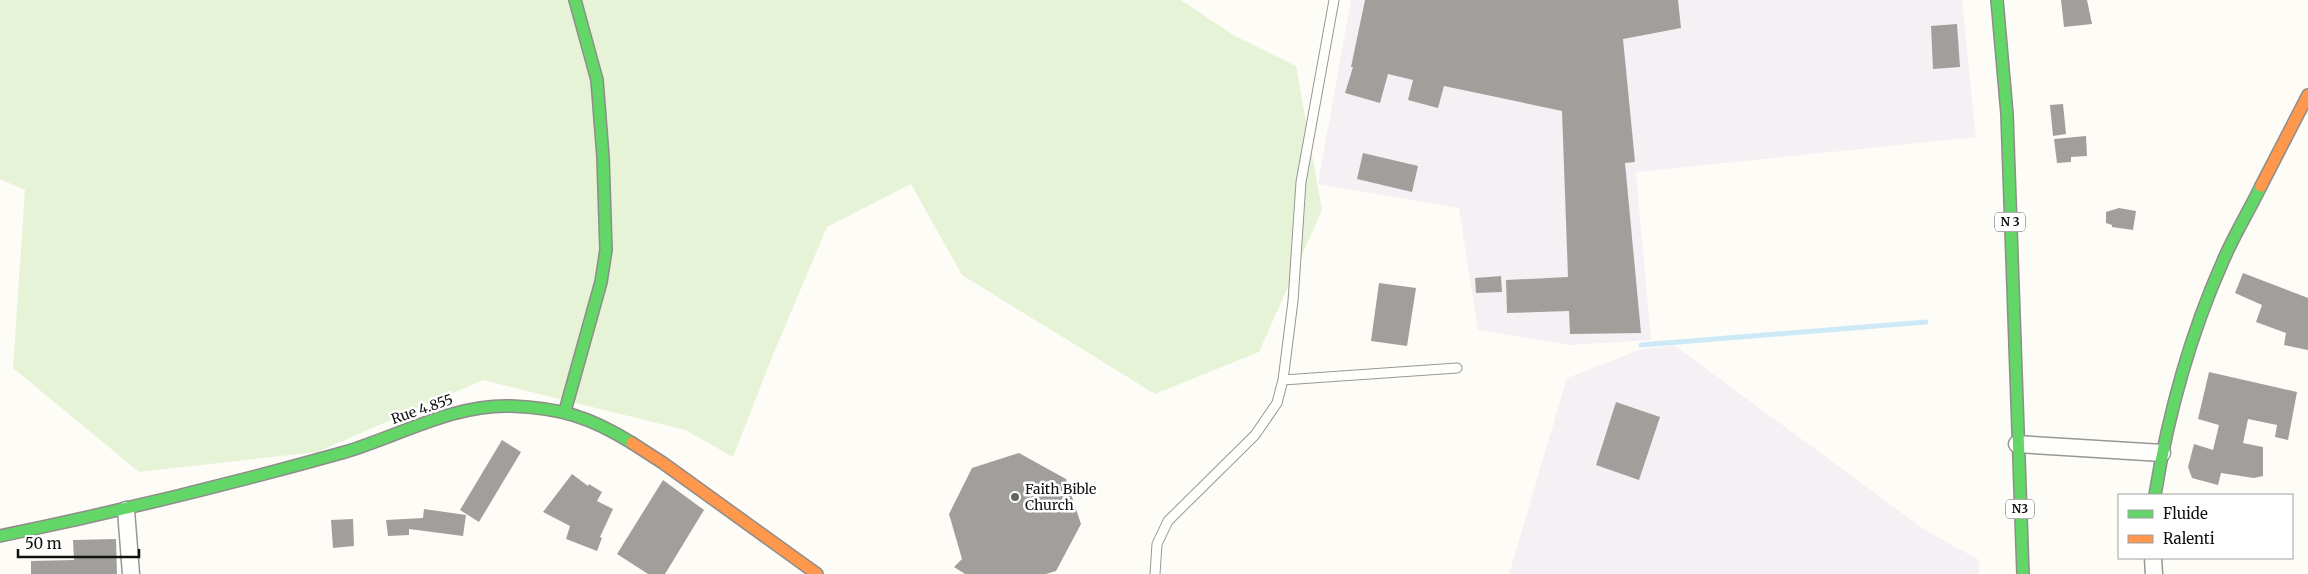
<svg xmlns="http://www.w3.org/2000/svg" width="2308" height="574" viewBox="0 0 2308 574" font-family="Merriweather,serif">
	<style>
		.industrial { fill: #f5f0f3 }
		.green { fill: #e7f3d7 }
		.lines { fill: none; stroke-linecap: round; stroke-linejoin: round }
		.stream { stroke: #cde8f7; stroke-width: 5 }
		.building { fill: #a19f9c }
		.lane-casing { stroke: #979795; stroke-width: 11 }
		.street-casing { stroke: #979795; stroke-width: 19 }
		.fast-casing { stroke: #8e8d8b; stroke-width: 14 }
		.slow-casing { stroke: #8e8d8b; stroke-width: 14 }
		.lane { stroke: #fffffe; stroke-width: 9 }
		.street { stroke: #fffffe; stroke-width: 16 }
		.fast { stroke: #63d668; stroke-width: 11 }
		.slow { stroke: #ff974d; stroke-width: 11 }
		.poi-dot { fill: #646362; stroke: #fff; stroke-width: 2 }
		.labels { text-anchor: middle; stroke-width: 5; stroke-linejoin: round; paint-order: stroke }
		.shield { fill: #fff; stroke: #585858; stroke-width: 1 }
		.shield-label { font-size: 12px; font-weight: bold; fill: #111 }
		.street-label { font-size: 14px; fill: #111; stroke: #fff }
		.poi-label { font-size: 14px; fill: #111; stroke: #fff; text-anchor: start }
	</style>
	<rect width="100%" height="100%" fill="#fdfcf7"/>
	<path class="industrial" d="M1351,0H1962L1976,137L1636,172L1651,340L1570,345L1478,330L1459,208L1318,184Z
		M1674,345L1925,530L1979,560V574H1509L1567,378L1639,350Z"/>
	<path class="green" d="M0,0H1181L1233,35L1296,66L1322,210L1259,352L1155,394L962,275L911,184L827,227L772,357L733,457L685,430L483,380L317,452L139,472L13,368L25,190L0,179Z"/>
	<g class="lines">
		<path class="stream" d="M1641,345L1926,322"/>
	</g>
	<path class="building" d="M1365,0H1678L1681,28L1623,39L1635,162L1625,163L1641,333L1570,334L1569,311L1507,313L1506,280L1568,277L1562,111L1444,86L1438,108L1408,100L1413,80L1388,74L1380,103L1345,93L1353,67H1351Z
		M2061,0H2087L2092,24L2064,27Z
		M1957,24L1960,67L1933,69L1931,26Z
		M2063,104L2066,134L2053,136L2050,105Z
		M2086,136L2087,156L2071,157V162L2057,163L2054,139Z
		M1363,153L1418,166L1412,192L1357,179Z
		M2119,208L2136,211L2133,230L2112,227V225L2106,223V212Z
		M2243,273L2308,298V350L2284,345L2286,333L2256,322L2262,305L2235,293Z
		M1501,276L1502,292L1476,293L1475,278Z
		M1379,283L1416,288L1407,346L1371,341Z
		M2209,372L2297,392L2288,440L2275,437L2277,425L2248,419L2243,443L2263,447V476L2254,478L2221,473L2218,485L2192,478L2188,467L2194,444L2213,450L2219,425L2198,419Z
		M1616,402L1660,417L1639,480L1596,465Z
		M502,440L521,452L479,522L460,510Z
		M1019,453L1066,479L1081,524L1056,571L1046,574H965L954,567L962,559L949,514L972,468Z
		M572,474L588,486L589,484L602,492L597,501L613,509L600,537L602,538L597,551L566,539L570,526L543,512Z
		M663,480L704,510L665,574H648L617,554Z
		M424,509L466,515L463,536L409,529V535L388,536L386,520L423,518Z
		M353,519L354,546L333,548L331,520Z
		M116,539L117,574H31V561L74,560L73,540Z"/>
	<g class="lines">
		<g class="lane-casing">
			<path id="lane" d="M1283,380L1457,368
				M1155,574L1157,544L1168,521L1255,435L1277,403L1283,380L1293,301L1301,182L1334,0"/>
		</g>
		<g class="street-casing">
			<path id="street" d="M2017,444L2162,453
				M126,510L131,574
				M2153,558L2154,574"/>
		</g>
		<g class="fast-casing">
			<path id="fast" d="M1997,0L2007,114L2023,574
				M565,411L601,282L606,250L603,157L597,80L575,0
				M2155,495C2168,415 2190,335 2223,261C2234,235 2249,211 2261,186
				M0,536C116,512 231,484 345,452C399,436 453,404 511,406C561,408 590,417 632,443"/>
		</g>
		<g class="slow-casing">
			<path id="slow" d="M2261,186L2308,95
				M632,443L663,463L817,574"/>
		</g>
		<use href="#lane" class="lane"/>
		<use href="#street" class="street"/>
		<use href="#fast" class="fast"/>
		<use href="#slow" class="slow"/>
	</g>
	<circle class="poi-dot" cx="1015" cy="497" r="5"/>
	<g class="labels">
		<g class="shield">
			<rect x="1995" y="212.5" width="30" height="19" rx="4"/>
			<rect x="2006" y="499.5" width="28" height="19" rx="4"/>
		</g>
		<g class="shield-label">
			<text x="2010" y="226">N 3</text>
			<text x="2020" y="513">N3</text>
		</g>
		<g class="street-label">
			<text transform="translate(422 409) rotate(-19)" y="5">Rue 4.855</text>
		</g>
		<g class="poi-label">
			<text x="1025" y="494">Faith Bible<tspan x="1025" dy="16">Church</tspan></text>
		</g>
	</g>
	<rect x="2118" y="494" width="175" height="65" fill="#ffffff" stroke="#a0a0a0"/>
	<rect x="2128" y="510" width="25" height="8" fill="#63d668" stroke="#a0a0a0"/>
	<text x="2163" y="519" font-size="15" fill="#111111">Fluide</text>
	<rect x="2128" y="535" width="25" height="8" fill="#ff974d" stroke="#a0a0a0"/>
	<text x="2163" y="544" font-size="15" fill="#111111">Ralenti</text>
	<path d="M18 549v8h121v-8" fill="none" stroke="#111111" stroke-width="2.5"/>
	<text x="25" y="549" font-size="15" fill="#111111" stroke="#ffffff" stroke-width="4" paint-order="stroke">50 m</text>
</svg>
